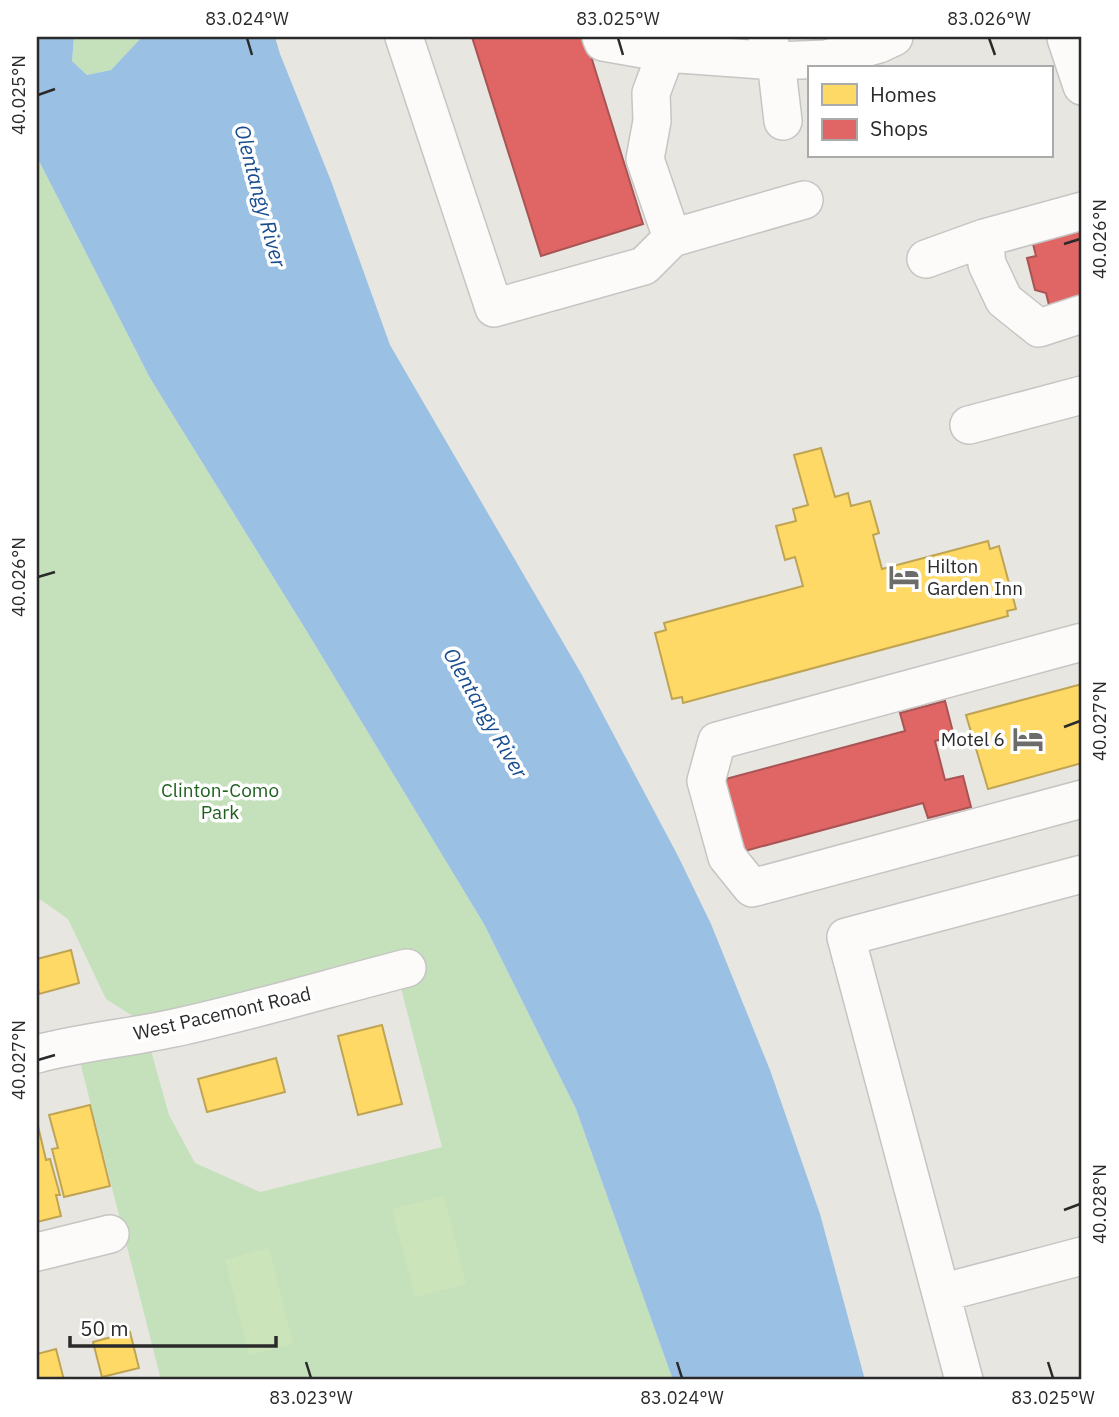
<svg xmlns="http://www.w3.org/2000/svg" width="1119" height="1417" viewBox="0 0 1119 1417" font-family="'IBM Plex Sans',sans-serif">
	<style>
		.green { fill: #c4e1bc }
		.pitch { fill: #cce4ba }
		.water { fill: #9ac0e3 }
		.homes { fill: #ffd966; stroke: #bfa454; stroke-width: 2 }
		.shops { fill: #e06666; stroke: #a95454; stroke-width: 2 }
		.lines { fill: none; stroke-linecap: round; stroke-linejoin: round }
		.minor-casing { stroke: #c6c5c4; stroke-width: 40 }
		.minor { stroke: #fcfbfa; stroke-width: 37 }
		.ticks { fill: none; stroke: #2a2a2a; stroke-width: 2.5 }
		.labels { text-anchor: middle; stroke-width: 7; stroke-linejoin: round; paint-order: stroke }
		.poi-label { font-size: 19px; fill: #2a2a2a; stroke: #fff; text-anchor: start }
		.park-label { font-size: 19px; fill: #206121; stroke: #fff }
		.street-label { font-size: 19px; fill: #2a2a2a; stroke: #fff }
		.water-label { font-size: 21px; font-style: italic; fill: #184d90; stroke: #fff }
		.neatline { fill: none; stroke: #2a2a2a; stroke-width: 2.5 }
		.ticks-label { font-size: 18px; text-anchor: middle; fill: #2a2a2a }
	</style>
	<rect width="100%" height="100%" fill="#e8e6e0"/>
	<path class="green" d="M74,37H142L111,70L87,75L72,61Z
		M37,157L150,378L306,630L484,924L576,1109L673,1380H161L80,1062L150,1047L169,1115L195,1163L260,1192L442,1147L394,961L139,1020L106,999L68,919L41,900L37,901Z"/>
	<path class="pitch" d="M444,1196L466,1284L415,1297L392,1209Z
		M269,1248L293,1344L249,1355L225,1260Z"/>
	<path class="water" d="M37,37H74L72,61L87,75L111,70L142,37H275L280,54L331,181L390,345L582,675L678,856L711,924L770,1070L820,1214L865,1380H673L576,1109L484,924L306,630L150,378L37,157Z"/>
	<path class="homes" d="M821,448L835,497L848,493L851,506L870,501L879,533L873,535L882,569L988,541L990,549L999,546L1016,609L1007,611L1008,616L683,703L682,697L672,699L655,633L666,630L664,623L803,586L795,557L785,560L776,526L796,521L793,509L808,505L794,455Z
		M1082,684V763L988,789L966,715Z
		M71,950L79,983L39,994L37,984V959Z
		M382,1025L402,1104L358,1115L338,1036Z
		M276,1058L285,1092L207,1112L198,1079Z
		M90,1105L110,1186L64,1197L52,1149L58,1148L49,1115Z
		M37,1122L46,1160L50,1159L60,1195H56L61,1216L37,1222Z
		M130,1332L139,1368L102,1377L93,1342Z
		M56,1349L64,1380H37V1354Z"/>
	<path class="shops" d="M472,37H585L643,224L541,256Z
		M1082,224V301L1050,309L1046,293L1035,290L1027,258L1036,256L1031,236Z
		M945,701L954,736L935,741L945,780L963,776L971,807L928,818L923,803L741,852L722,780L905,731L900,713Z"/>
	<g class="lines">
		<g class="minor-casing">
			<path id="minor" d="M404,37L494,308L644,266L672,238L804,200
				M601,37L603,42L666,53
				M1069,37L1066,38L1082,86
				M783,121L776,61L826,59L879,44L894,37
				M1082,211L984,238L987,264L1004,300L1039,328L1082,314
				M672,238L645,159L652,121L651,93L666,53L776,61L767,37
				M926,259L984,238
				M969,425L1082,395
				M1082,642L717,741L706,781L727,857L752,888L1082,799
				M37,1054C82,1042 128,1038 174,1028C252,1011 329,988 407,968
				M37,1252L110,1234
				M941,1293L1082,1256
				M964,1380L846,937L1082,874"/>
		</g>
		<use href="#minor" class="minor"/>
	</g>
	<path class="ticks" d="M247,38L252,55M618,38L623,55M989,38L995,55M38,95L55,89M1064,244L1080,239M38,577L55,572M1064,727L1080,721M38,1060L55,1055M1064,1210L1080,1204M306,1362L311,1378M677,1362L682,1378M1048,1362L1053,1378"/>
	<defs>
		<g id="hotel-bare" transform="scale(2.415)"><path d="M-6-4.5h1.5V1H6V5H4.5V3h-9V5H-6ZM-4 0a1.8 1.8 0 1 1 3.6 0ZM.5 0V-2.5h3Q6-2.5 6 0Z" fill="#6c6c6a" stroke="#fff" stroke-width="2.5" paint-order="stroke"/></g>
	</defs>
	<g fill-rule="evenodd">
		<use href="#hotel-bare" x="904" y="577"/>
		<use href="#hotel-bare" x="1028" y="739"/>
	</g>
	<g class="labels">
		<g class="poi-label">
			<text x="927" y="573">Hilton<tspan x="927" dy="22">Garden Inn</tspan></text>
			<text x="1005" y="746" text-anchor="end">Motel 6</text>
		</g>
		<g class="park-label">
			<text x="220" y="797">Clinton-Como<tspan x="220" dy="22">Park</tspan></text>
		</g>
		<g class="street-label">
			<text transform="translate(222 1013) rotate(-13)" y="7">West Pacemont Road</text>
		</g>
		<g class="water-label">
			<text transform="translate(260 196) rotate(75)" y="7">Olentangy River</text>
			<text transform="translate(485 713) rotate(60)" y="7">Olentangy River</text>
		</g>
	</g>
	<rect width="1119" height="1417" fill="none" stroke="#ffffff" stroke-width="77"/>
	<rect x="808" y="66" width="245" height="91" fill="#ffffff" stroke="#aaaaaa" stroke-width="2"/>
	<rect x="822" y="84" width="35" height="21" fill="#ffd966" stroke="#aaaaaa" stroke-width="2"/>
	<text x="870" y="102" font-size="21" fill="#2a2a2a">Homes</text>
	<rect x="822" y="119" width="35" height="21" fill="#e06666" stroke="#aaaaaa" stroke-width="2"/>
	<text x="870" y="136" font-size="21" fill="#2a2a2a">Shops</text>
	<path d="M70 1336v10h206v-10" fill="none" stroke="#2a2a2a" stroke-width="3.5"/>
	<text x="80" y="1336" font-size="21" fill="#2a2a2a" stroke="#ffffff" stroke-width="5" paint-order="stroke">50 m</text>
	<rect x="38" y="38" width="1042" height="1340" class="neatline"/>
	<g class="ticks-label">
		<text x="247" y="25">83.024°W</text>
		<text x="618" y="25">83.025°W</text>
		<text x="989" y="25">83.026°W</text>
		<text transform="translate(19 95) rotate(-90)" y="6">40.025°N</text>
		<text transform="translate(1100 239) rotate(-90)" y="6">40.026°N</text>
		<text transform="translate(19 577) rotate(-90)" y="6">40.026°N</text>
		<text transform="translate(1100 721) rotate(-90)" y="6">40.027°N</text>
		<text transform="translate(19 1060) rotate(-90)" y="6">40.027°N</text>
		<text transform="translate(1100 1204) rotate(-90)" y="6">40.028°N</text>
		<text x="311" y="1404">83.023°W</text>
		<text x="682" y="1404">83.024°W</text>
		<text x="1053" y="1404">83.025°W</text>
	</g>
</svg>
